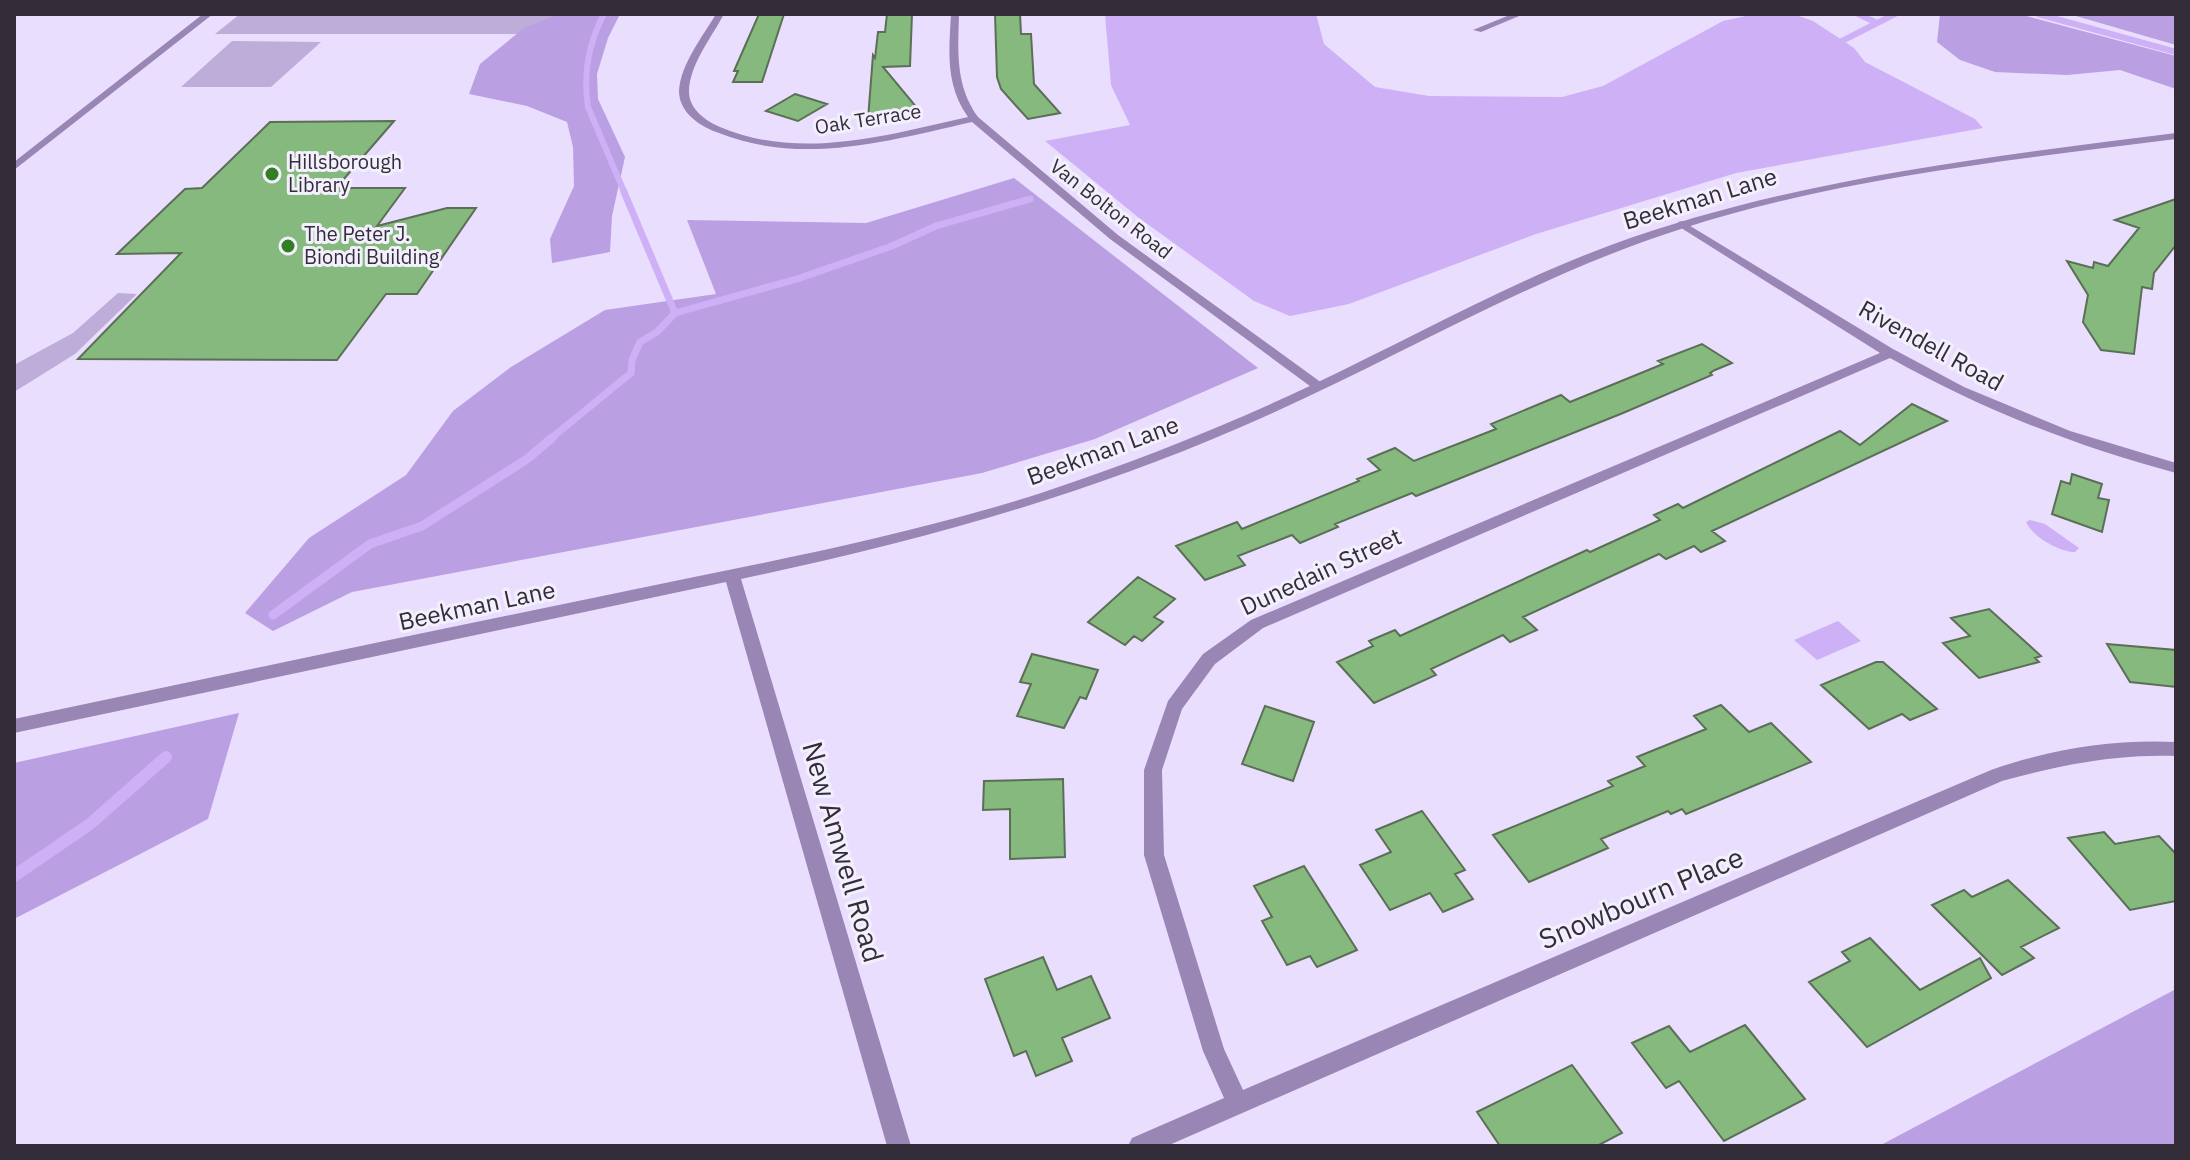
<svg xmlns="http://www.w3.org/2000/svg" width="2190" height="1160" viewBox="0 0 2190 1160" font-family="'IBM Plex Sans',sans-serif">
	<style>
		.green { fill: #beacd9 }
		.forest { fill: #bb9fe3 }
		.water { fill: #cdb0f6 }
		.lines { fill: none; stroke-linecap: round; stroke-linejoin: round }
		.stream-far3 { stroke: #cdb0f6; stroke-width: 6 }
		.stream-far2 { stroke: #cdb0f6; stroke-width: 7 }
		.stream-far1 { stroke: #cdb0f6; stroke-width: 9 }
		.stream { stroke: #cdb0f6; stroke-width: 12 }
		.building { fill: #86b97d; stroke: #5b6f57; stroke-width: 2 }
		.minor { fill: #9986b5; fill-rule: evenodd }
		.tertiary { fill: #9986b5; fill-rule: evenodd }
		.poi-dot { fill: #337d24; stroke: #f4effc; stroke-width: 3 }
		.labels { text-anchor: middle; stroke-width: 6; stroke-linejoin: round; paint-order: stroke }
		.far-street-label { font-size: 20px; fill: #322d39; stroke: #f4effc }
		.far-poi-label { font-size: 20px; fill: #322d39; stroke: #f4effc; text-anchor: start }
		.street-label { font-size: 24px; fill: #322d39; stroke: #f4effc }
		.near-street-label { font-size: 28px; fill: #322d39; stroke: #f4effc }
	</style>
	<rect width="100%" height="100%" fill="#eadefe"/>
	<path class="green" d="M240,14H589L577,34H215Z
		M232,41L321,42L271,87H181Z
		M118,293L137,294L75,354L14,392V365L73,333Z"/>
	<path class="forest" d="M560,14H620L608,38L597,74L598,99L625,157L612,216L610,252L552,263L550,239L574,186L573,147L567,122L527,106L469,94L480,64L524,28Z
		M1940,14H2019L2176,56V89L2120,70L2067,75L1995,72L1960,60L1937,42Z
		M2069,14H2176V45Z
		M1014,178L1258,368L1095,439L982,473L352,592L273,631L245,613L309,538L406,475L453,411L511,367L605,310L716,294L687,220L866,223Z
		M239,713L208,819L14,919V763Z
		M2176,989V1146H1879Z"/>
	<path class="water" d="M1105,14H1316L1324,44L1375,87L1429,96L1562,97L1603,86L1723,21L1755,14H1793L1813,21L1854,48L1865,62L1975,119L1983,128L1736,173L1536,234L1349,304L1290,316L1254,301L1139,218L1045,141L1130,125L1111,85Z
		M2030,520L2045,524L2079,548L2075,552C2059,552 2032,536 2026,522Z
		M1838,621L1861,641L1817,660L1794,640Z"/>
	<g class="lines">
		<path class="stream-far3" d="M604,14C588,44 583,74 588,107L625,194
			M1858,14L1877,23
			M2038,14L2176,52
			M1834,45L1895,14"/>
		<path class="stream-far2" d="M624,192L675,313
			M549,440L631,373L632,360L640,342L657,332L675,313L797,279L892,246L936,226L1030,199"/>
		<path class="stream-far1" d="M273,615L370,544L422,526L527,459L552,438"/>
		<path class="stream" d="M14,876L90,824L166,757"/>
	</g>
	<path class="building" d="M759,14H784L762,82H733L738,71H734Z
		M887,14H912L910,66L883,67L918,109L868,119L873,55L875,58L878,32H885Z
		M995,14H1020L1021,34H1031L1034,84L1060,113L1028,119L1001,89L997,77Z
		M795,94L827,104L798,121L766,111Z
		M394,121L336,188H405L377,226L447,208H476L417,294H386L337,360L78,359L181,253L117,254L185,189L202,188L270,122Z
		M2176,199V245L2154,273L2152,289L2142,287L2134,354L2101,350L2083,322L2088,295L2067,261L2093,268L2094,262L2108,266L2139,228L2115,220Z
		M1702,344L1732,363L1715,370L1710,373L1712,375L1623,413L1416,496L1412,493L1335,524L1338,527L1300,543L1292,535L1238,556L1245,565L1205,580L1176,546L1237,522L1242,529L1359,481L1357,479L1380,470L1368,459L1395,448L1414,461L1496,429L1491,424L1561,395L1570,402L1663,364L1658,361Z
		M1912,404L1947,421L1712,531L1725,541L1701,552L1694,546L1666,559L1659,554L1523,617L1537,630L1510,642L1503,635L1431,669L1436,675L1374,703L1337,662L1373,646L1369,641L1395,630L1400,636L1587,550L1590,552L1660,520L1654,515L1678,504L1683,508L1840,431L1860,445Z
		M2072,474L2102,484L2098,498L2109,500L2102,532L2052,514L2061,481L2070,484Z
		M1138,577L1175,599L1154,617L1163,622L1142,641L1134,636L1125,645L1088,622Z
		M1989,609L2041,656L2035,658L2039,662L1979,678L1943,643L1970,636L1951,618Z
		M2107,644L2176,650V687L2130,682Z
		M1032,654L1098,670L1086,699L1080,697L1064,728L1017,716L1031,684L1020,682Z
		M1876,662H1883L1937,709L1910,720L1902,714L1869,729L1821,685Z
		M1721,705L1749,732L1771,723L1811,762L1686,814L1682,809L1671,814L1668,811L1601,839L1608,848L1529,882L1493,835L1613,786L1608,781L1645,766L1637,757L1706,729L1694,716Z
		M1265,706L1314,722L1293,781L1242,764Z
		M1063,779L1065,857L1010,859V809L983,810L984,781Z
		M1422,811L1465,870L1455,874L1473,899L1443,912L1430,893L1390,910L1360,865L1391,852L1376,830Z
		M2104,832L2115,844L2159,836L2176,854V901L2130,910L2068,838Z
		M1304,866L1357,950L1317,967L1310,956L1287,965L1262,921L1272,917L1254,886Z
		M2008,880L2059,928L2021,947L2034,958L2002,975L1932,905L1964,890L1972,897Z
		M1870,938L1920,990L1980,958L1991,978L1867,1047L1809,982L1850,961L1842,952Z
		M1043,957L1057,990L1091,976L1110,1018L1062,1038L1072,1061L1036,1076L1026,1051L1014,1056L985,979Z
		M1745,1025L1805,1099L1724,1141L1679,1081L1666,1088L1632,1043L1669,1026L1690,1052Z
		M1572,1065L1622,1133L1597,1146H1500L1477,1112Z"/>
	<g class="lines">
		<path class="minor" d="M716,14H724C712,37 689,65 689,92C689,109 706,121 720,127C800,161 887,135 968,117C945,85 949,51 951,14H959C958,51 955,85 978,117L1118,235L1326,386L1324,389H1314L1110,239L972,122C888,141 802,166 719,133C701,127 679,113 679,91C680,65 703,36 716,14Z
			M1512,14H1524L1481,32L1473,30Z
			M1682,221L1893,349L1964,387L2070,431L2176,463V473C2075,446 1981,409 1890,358L1263,628L1215,664L1182,709L1162,770L1164,855L1224,1049L1243,1090L1991,770C2051,749 2113,739 2176,742V756C2116,754 2060,765 2002,781L1167,1146H1128L1132,1138L1224,1098L1203,1051L1144,855V770L1168,701L1203,654L1251,620L1880,353L1678,226V222Z"/>
		<path class="tertiary" d="M203,14H213L14,170V162Z
			M2176,133V139C2011,160 1843,177 1684,228C1529,277 1390,363 1241,427C1080,497 913,543 741,579L911,1146H887L726,582L14,733V719C213,677 413,635 612,594C756,564 900,538 1041,493C1134,462 1226,426 1314,384C1413,337 1508,283 1611,245C1793,179 1985,157 2176,133Z"/>
	</g>
	<g class="poi-dot">
		<circle cx="272" cy="174" r="8"/>
		<circle cx="288" cy="246" r="8"/>
	</g>
	<g class="labels">
		<g class="far-street-label">
			<text transform="translate(868 119) rotate(-9)" y="7">Oak Terrace</text>
			<text transform="translate(1111 209) rotate(38)" y="7">Van Bolton Road</text>
		</g>
		<g class="far-poi-label">
			<text x="288" y="169">Hillsborough<tspan x="288" dy="23">Library</tspan></text>
			<text x="304" y="241">The Peter J.<tspan x="304" dy="23">Biondi Building</tspan></text>
		</g>
		<g class="street-label">
			<text transform="translate(1700 199) rotate(-17)" y="8">Beekman Lane</text>
			<text transform="translate(1931 346) rotate(29)" y="8">Rivendell Road</text>
			<text transform="translate(1103 451) rotate(-20)" y="8">Beekman Lane</text>
			<text transform="translate(1321 572) rotate(-25)" y="8">Dunedain Street</text>
			<text transform="translate(477 606) rotate(-12)" y="8">Beekman Lane</text>
		</g>
		<g class="near-street-label">
			<text transform="translate(843 852) rotate(74)" y="10">New Amwell Road</text>
			<text transform="translate(1641 898) rotate(-23)" y="10">Snowbourn Place</text>
		</g>
	</g>
	<rect width="2190" height="1160" fill="none" stroke="#322d39" stroke-width="32"/>
</svg>
